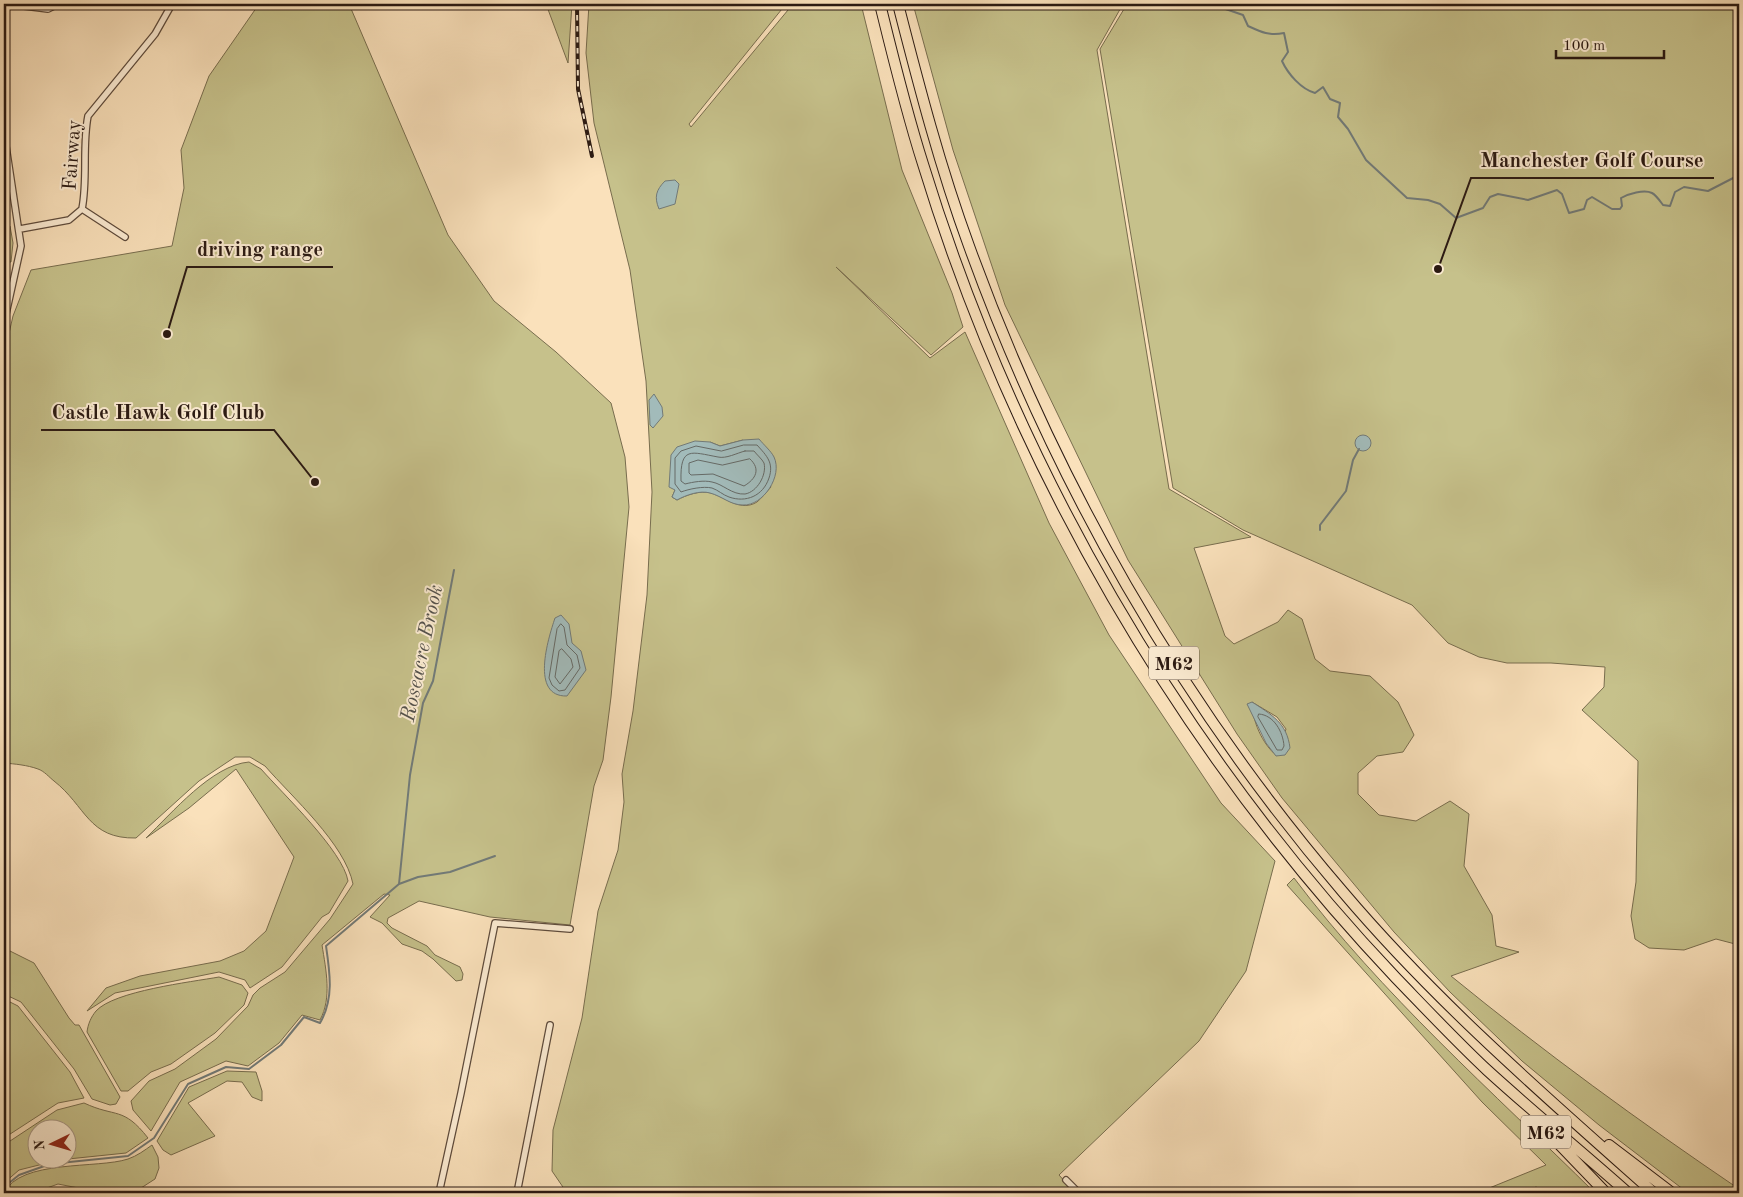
<svg xmlns="http://www.w3.org/2000/svg" width="1743" height="1197" viewBox="0 0 1743 1197" font-family="'Old Standard TT',serif">
	<style>
		.green { fill: #c6c18b; stroke: #786d4e; fill-rule: evenodd }
		.water { fill: #a2bbba; stroke: #727a77 }
		.lines { fill: none; stroke-linecap: round; stroke-linejoin: round }
		.shore { stroke: #666a66; stroke-width: 1 }
		.stream { stroke: #727a77; stroke-width: 2 }
		.street-casing { stroke: #5e4b3c; stroke-width: 8 }
		.highway-casing { stroke: #2a1912; stroke-width: 12 }
		.street { stroke: #fcecd3; stroke-width: 5.5 }
		.highway { stroke: #fae1bb; stroke-width: 10 }
		.rail-casing { stroke: #2a1912; stroke-width: 4 }
		.rail { stroke: #fcecd3; stroke-width: 2; stroke-dasharray: 5.5; stroke-linecap: butt }
		.labels { text-anchor: middle; stroke-width: 4; stroke-linejoin: round; paint-order: stroke }
		.shield { fill: #fcecd3; stroke: #69584c; stroke-width: 1 }
		.shield-label { font-size: 19px; font-weight: bold; fill: #2a1912 }
		.street-label { font-size: 20px; fill: #2a1912; stroke: #fcecd3 }
		.water-label { font-size: 21px; font-style: italic; fill: #54524d; stroke: #fcecd3 }
		.leader { fill: none; stroke: #2a1912; stroke-width: 2 }
		.callout-dot { fill: #2a1912; stroke: #fcecd3; stroke-width: 2 }
		.callout-label { font-size: 21px; text-anchor: middle; font-weight: bold; fill: #2a1912; stroke: #fcecd3; stroke-width: 4; stroke-linejoin: round; paint-order: stroke }
	</style>
	<rect width="100%" height="100%" fill="#fae1bb"/>
	<filter id="stains"><feTurbulence type="fractalNoise" baseFrequency=".004" numOctaves="4"/><feColorMatrix values="0 0 0 0 .2 0 0 0 0 .09 0 0 0 0 .02 0 0 0 .5 -.17"/></filter>
	<radialGradient id="worn" r=".72"><stop offset=".6" stop-color="#630" stop-opacity="0"/><stop offset="1" stop-color="#630" stop-opacity=".3"/></radialGradient>
	<path class="green" d="M259,4H349L448,235L494,301L556,352L611,403L625,457L629,507L611,697L603,760L594,786L570,925L490,917L419,901L388,918L387,923L392,928L427,946L435,955L460,967L463,974L462,980L456,981L433,959L422,951L402,944L382,923L370,917L390,895L384,894L322,945C326,970 332,998 320,1020L302,1015L279,1043L248,1066L226,1061L180,1082L151,1131L133,1110L131,1101L149,1081L175,1069L216,1039L248,1006L253,995L260,988L285,972L330,919L353,884C345,844 292,797 265,766L250,757H235L199,781L136,838C88,839 86,806 54,781C49,777 44,771 38,769C27,765 15,764 4,763V355L13,316L31,270L172,246L184,188L181,150L209,76Z
		M546,4H572L568,63Z
		M589,4H786L689,124L691,127L793,4H861L902,170L952,293L963,327L931,355L836,267L930,358L965,332L1049,523L1109,635L1221,803L1275,861L1246,971L1199,1041L1059,1175L1075,1193H567L552,1171L553,1130L582,1018L598,911L618,850L624,802L622,774L633,711L647,595L652,492L646,381L630,270L594,123L586,53ZM743,440L771,487C766,492 762,498 757,502C741,512 726,498 711,493C701,490 686,495 677,500L672,497L675,490L710,442L720,446Z
		M913,4H1123L1097,50L1169,489L1251,537L1194,548L1225,636L1234,644L1278,622L1288,610L1302,619L1315,659L1330,671L1370,676L1398,702L1414,735L1403,752L1377,756L1358,773V794L1379,815L1416,821L1450,801L1469,814L1464,866L1492,915L1496,946L1519,952L1451,976C1544,1052 1640,1122 1739,1189V1193H1688L1599,1125L1522,1061L1450,992L1394,932L1282,798L1237,734L1128,560L1005,305L953,150ZM1252,702L1277,717L1286,729L1277,756C1262,744 1252,720 1252,702Z
		M1127,4H1739V945L1716,939L1684,950L1649,948L1635,939L1631,916L1636,882L1638,761L1582,710L1604,687L1605,667L1551,663H1507L1479,657L1448,643L1412,605L1243,530L1173,488L1100,49Z
		M4,226H10L13,243L11,262H4Z
		M249,762L261,769C283,794 343,851 348,881L329,913L322,917L282,967L250,988L245,980L219,972L115,993L87,1011L106,988L140,976L220,961L244,951L266,931L294,857L236,769L189,808L146,838C172,813 212,765 249,762Z
		M1294,878C1382,995 1492,1091 1595,1193H1550L1536,1187L1521,1193H1477L1546,1165L1482,1102L1287,885Z
		M4,948L34,963L69,1018L75,1025H79L120,1097L116,1104L110,1105L92,1099L74,1069L21,1002L4,994Z
		M219,977L242,985L248,993L244,1005L215,1033L171,1064L151,1072L128,1091H121L87,1032C88,1024 91,1017 96,1011C114,991 191,982 219,977Z
		M4,999L18,1006L70,1072L84,1098L58,1103L4,1138Z
		M227,1071L256,1072L262,1091V1101L252,1097L242,1082L227,1081L188,1103L215,1136L171,1155L163,1150L157,1141L189,1087Z
		M84,1103C116,1118 123,1106 148,1138L126,1153L68,1159V1130H38V1160H59L19,1170L4,1183V1145L57,1110Z
		M152,1145L158,1157L159,1168L155,1179L141,1188L104,1193L58,1184L33,1193H4C20,1159 98,1169 128,1159C137,1156 145,1150 152,1145Z"/>
	<path class="water" d="M675,180L679,184L675,204L659,209C654,197 656,190 665,181Z
		M654,394L662,407L663,416L653,428L650,425L649,400Z
		M1355 443a8 8 0 1 1 16 0a8 8 0 1 1-16 0Z
		M759,439C764,445 771,451 774,457C783,476 763,506 743,505C730,505 722,496 710,493C700,490 686,495 677,500L672,497L675,490L669,487L671,455L677,447L695,441L710,442L720,446L743,440Z
		M561,615L569,624L572,643L581,651L586,670L567,696C530,697 548,639 555,618Z
		M1252,702C1272,715 1287,723 1290,748L1285,755L1276,756L1266,743L1247,704Z"/>
	<g class="lines">
		<path class="shore" d="M744,445H757C767,456 774,463 769,478C763,496 746,503 729,497C723,495 718,490 712,488C703,486 689,489 681,492L675,484V458L681,451L696,446L721,451Z
			M745,451H754C757,455 762,459 764,463C767,475 757,492 745,494C732,495 723,484 712,482C704,480 693,482 685,484L681,481C680,446 691,452 718,457C726,459 737,453 745,451Z
			M750,459C761,469 756,479 744,486L713,474L691,475L689,473V463L698,460L722,465Z
			M561,624L564,627L567,645L577,655L580,668L565,690L559,691L552,685L549,678L557,629Z
			M562,649L571,659L573,667L560,684L555,677L559,651Z
			M1259,714C1274,715 1283,732 1284,746L1282,750H1277L1258,717Z"/>
		<path class="stream" d="M1211,4L1243,15L1248,26C1261,32 1269,36 1284,33L1288,52L1282,61C1288,74 1301,89 1315,93L1323,87L1330,99L1340,103L1338,117L1348,129L1366,160L1407,198L1428,200L1440,204L1456,218L1483,208L1490,197L1498,194L1528,200L1557,190L1562,194L1569,213L1584,209L1587,200L1592,197L1612,209H1620L1622,206L1621,198C1628,194 1644,189 1652,193C1656,195 1660,201 1663,205L1670,206L1675,192L1684,187L1708,191L1739,175
			M1320,530V525L1346,491L1353,460L1359,449
			M399,884L418,877L450,872L495,856
			M4,1187L19,1175L50,1164L128,1156L154,1138L188,1084L226,1067L249,1069L281,1045L304,1017L320,1023C334,999 330,973 326,946L399,884L410,775L423,703L433,681L454,570"/>
		<g class="street-casing">
			<path id="street" d="M8,4L48,9L58,4
				M4,133L21,246L4,323
				M82,209L125,237
				M20,229L69,220L82,209C88,178 82,147 88,116L155,34L172,4
				M1066,1180L1079,1193
				M439,1193L461,1093L495,923L570,929
				M517,1193L550,1025"/>
		</g>
		<g class="highway-casing">
			<path id="highway" d="M880,4C893,57 906,111 923,164C1015,465 1179,749 1396,978C1426,1009 1456,1041 1487,1070C1533,1112 1582,1152 1628,1193
				M898,4C919,86 940,167 969,246C1054,481 1180,702 1343,892C1437,1003 1546,1097 1654,1193
				M1534,1118L1606,1193
				M1609,1145L1672,1193"/>
		</g>
		<use href="#street" class="street"/>
		<use href="#highway" class="highway"/>
		<g class="rail-casing">
			<path id="rail" d="M577,4L578,89L592,156"/>
		</g>
		<use href="#rail" class="rail"/>
	</g>
	<g class="labels">
		<g class="shield">
			<rect x="1149" y="646.5" width="50" height="33" rx="4"/>
			<rect x="1521" y="1115.5" width="50" height="33" rx="4"/>
		</g>
		<g class="shield-label">
			<text x="1174" y="670">M62</text>
			<text x="1546" y="1139">M62</text>
		</g>
		<g class="street-label">
			<text transform="translate(71 155) rotate(-86)" y="7">Fairway</text>
		</g>
		<g class="water-label">
			<text transform="translate(421 653) rotate(-78)" y="7">Roseacre Brook</text>
		</g>
	</g>
	<path class="leader" d="M1438 269L1471 178H1714M167 334L187 267H333M315 482L274 430H41"/>
	<g class="callout-dot">
		<circle cx="1438" cy="269" r="5"/>
		<circle cx="167" cy="334" r="5"/>
		<circle cx="315" cy="482" r="5"/>
	</g>
	<g class="callout-label">
		<text x="1592" y="167">Manchester Golf Course</text>
		<text x="260" y="256">driving range</text>
		<text x="158" y="419">Castle Hawk Golf Club</text>
	</g>
	<rect width="1743" height="1197" fill="none" stroke="#fae1bb" stroke-width="20"/>
	<rect x="5" y="5" width="1733" height="1187" fill="none" stroke="#2a1912" stroke-width="2.5"/>
	<rect x="10" y="10" width="1723" height="1177" fill="none" stroke="#2a1912"/>
	<g transform="translate(52 1144) rotate(265)"><circle r="24" fill="#fcecd3" stroke="#a89886"/>
	<path d="M0-4L9 19L0 12L-9 19Z" fill="#8f2418"/>
	<text y="-8" font-size="14" font-weight="bold" text-anchor="middle" fill="#2a1912">N</text>
	</g>
	<path d="M1556 50v8h108v-8" fill="none" stroke="#2a1912" stroke-width="2.5"/>
	<text x="1563" y="50" font-size="15" fill="#2a1912" stroke="#fcecd3" stroke-width="4" paint-order="stroke">100 m</text>
	<rect width="100%" height="100%" filter="url(#stains)"/>
	<rect width="100%" height="100%" fill="url(#worn)"/>
</svg>
